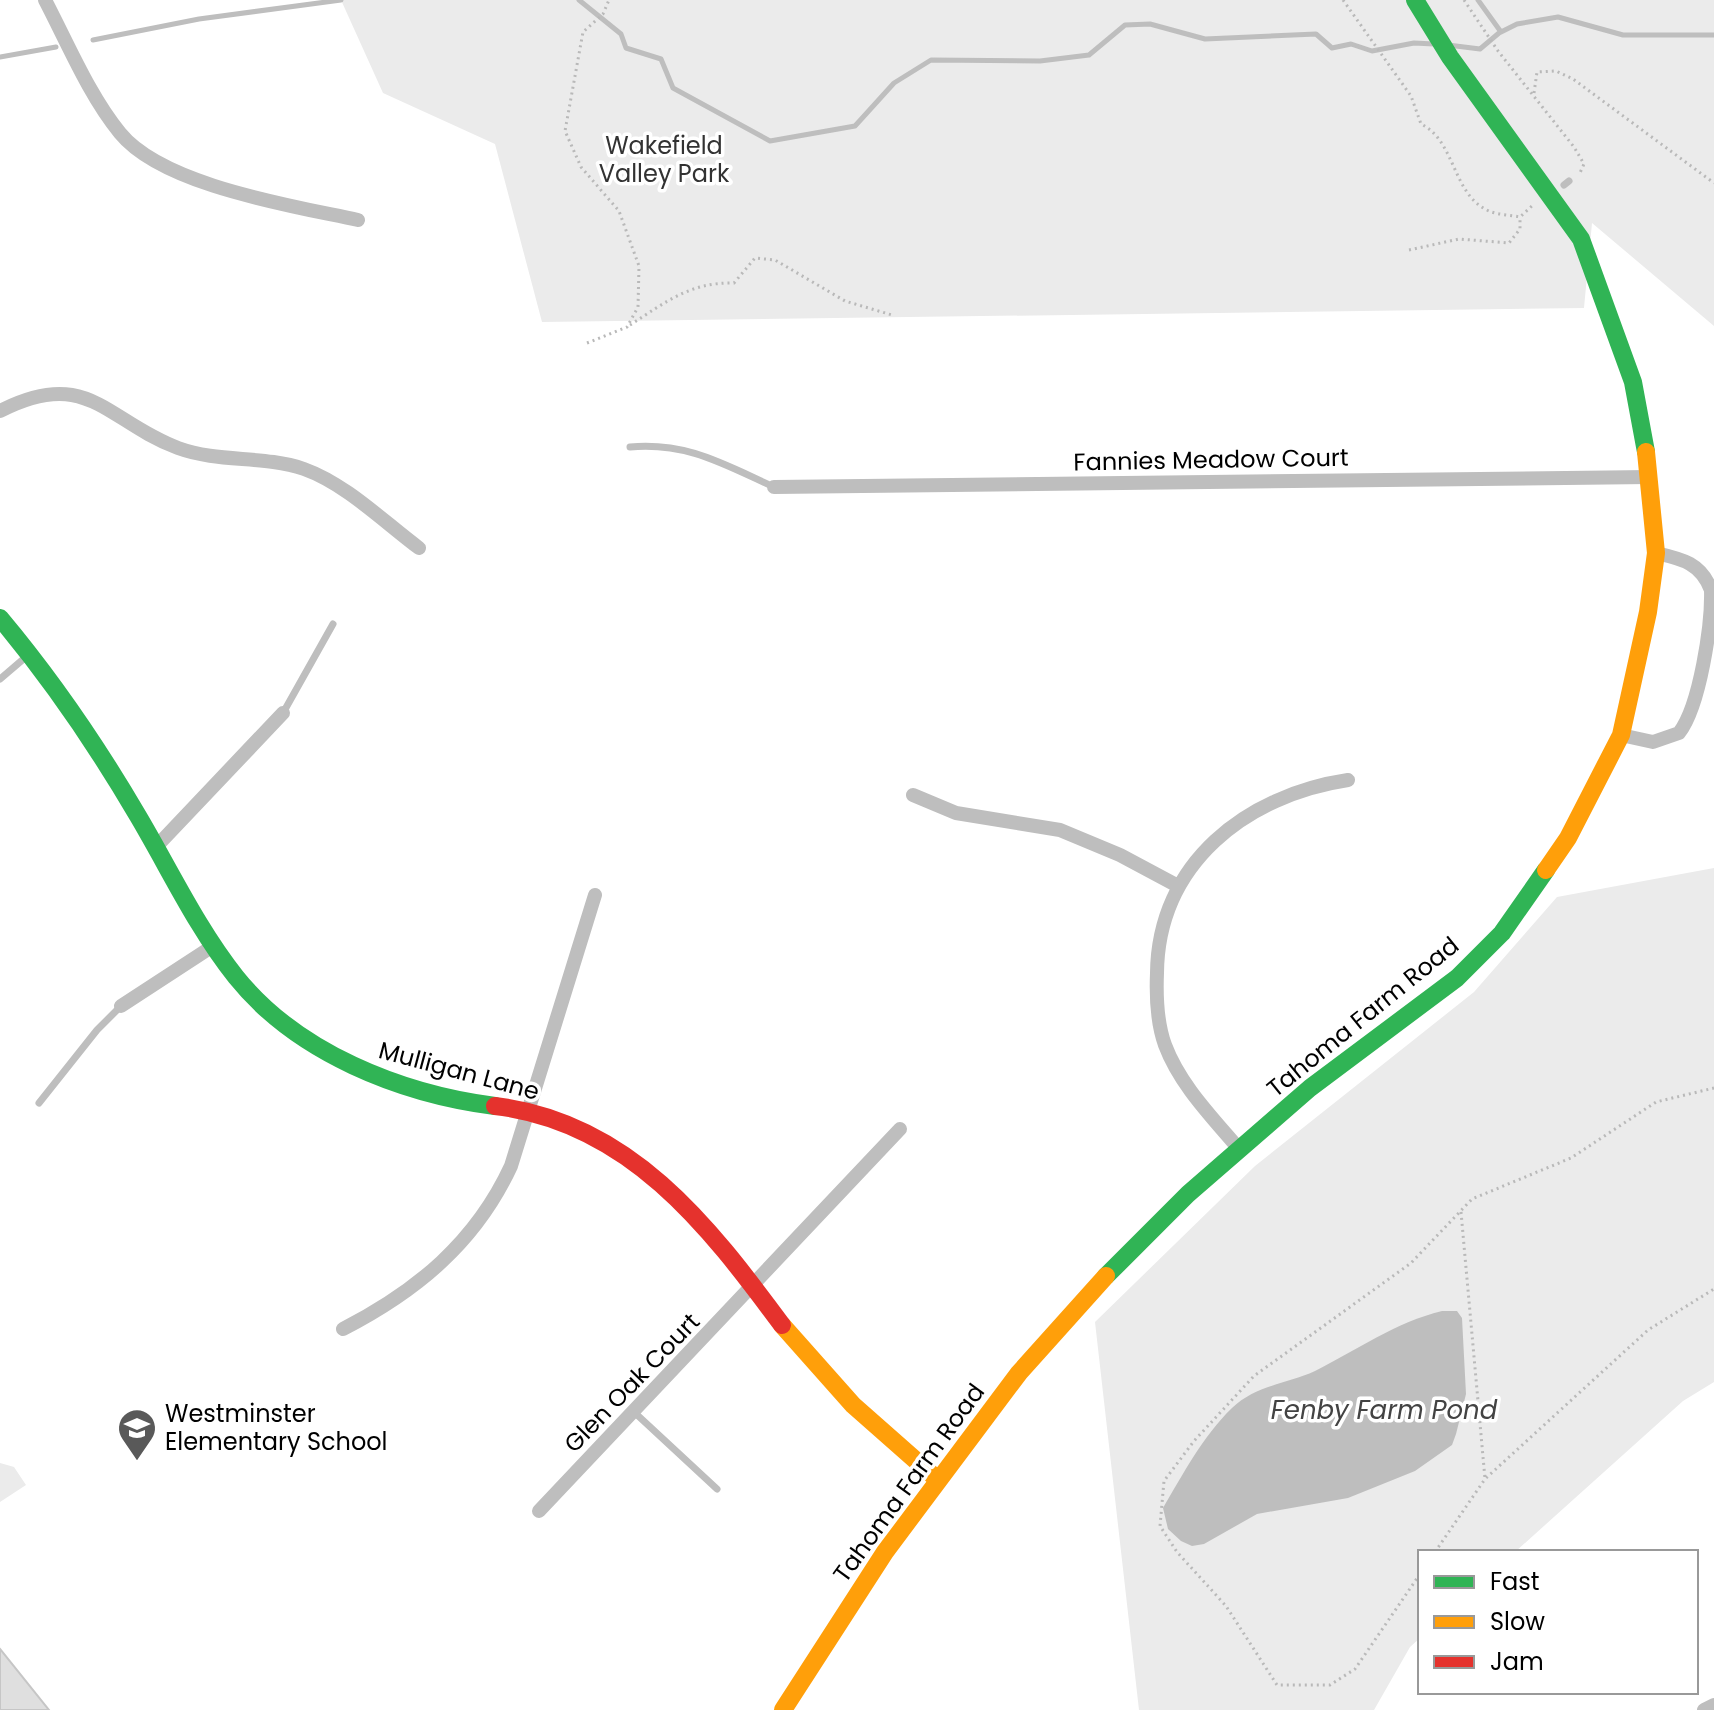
<svg xmlns="http://www.w3.org/2000/svg" width="1714" height="1710" viewBox="0 0 1714 1710" font-family="Poppins,sans-serif">
	<style>
		.green { fill: #ebebeb }
		.water { fill: #bebebe }
		.lines { fill: none; stroke-linecap: round; stroke-linejoin: round }
		.stream { stroke: #bebebe; stroke-width: 5 }
		.building { fill: #dfdfdf; stroke: #c6c6c6; stroke-width: 2 }
		.path { stroke: #b9b9b9; stroke-width: 3; stroke-dasharray: 2 4; stroke-linecap: butt }
		.lane { stroke: #bebebe; stroke-width: 7 }
		.street { stroke: #bebebe; stroke-width: 14 }
		.fast { stroke: #30b455; stroke-width: 18 }
		.slow { stroke: #ff9f0a; stroke-width: 18 }
		.jam { stroke: #e5322d; stroke-width: 18 }
		.labels { text-anchor: middle; stroke-width: 7; stroke-linejoin: round; paint-order: stroke }
		.park-label { font-size: 24px; fill: #323232; stroke: #fff }
		.street-label { font-size: 24px; fill: #000; stroke: #fff }
		.poi-label { font-size: 24px; fill: #000; stroke: #fff; text-anchor: start }
		.water-label { font-size: 26px; font-style: italic; fill: #434343; stroke: #fff }
	</style>
	<rect width="100%" height="100%" fill="#fff"/>
	<path class="green" d="M341,0H1714V326L1592,223L1584,308L542,322L495,144L383,93Z
		M1714,868V1382L1683,1401L1515,1552H1420V1638L1410,1647L1374,1710H1139L1095,1322L1255,1166L1474,992L1557,897Z
		M0,1463L14,1467L26,1485L0,1502Z"/>
	<path class="water" d="M1442,1311H1457L1462,1318L1466,1394L1456,1434L1452,1445L1415,1471L1348,1498L1257,1514L1204,1544L1192,1546L1181,1541L1168,1529L1163,1508C1183,1474 1203,1436 1232,1408C1256,1385 1287,1384 1315,1371C1357,1350 1396,1322 1442,1311Z"/>
	<g class="lines">
		<path class="stream" d="M579,0L621,34L626,48L661,59L673,88L770,141L855,126L894,83L931,60L1040,61L1089,55L1125,25L1150,24L1205,39L1316,34L1332,48L1351,44L1372,51L1414,43L1434,44
			M1478,0L1501,32
			M93,40L199,19L341,0
			M1448,45L1480,49L1499,33L1517,24L1558,17L1623,35H1714
			M0,57L56,47"/>
	</g>
	<path class="building" d="M0,1649L49,1710H0Z"/>
	<g class="lines">
		<path class="path" d="M1343,0L1411,96L1421,124C1456,141 1452,195 1489,211C1498,215 1511,215 1520,217L1533,205
			M1464,0L1498,51L1574,147L1584,164L1579,175
			M1534,93L1537,72L1556,71L1573,79L1714,183
			M1409,250L1459,239L1509,243L1520,229V217
			M630,325C666,302 690,282 734,283L755,258L775,260L845,301L892,315
			M587,343L627,327L638,307L639,266L619,211L581,167L565,131L583,32L603,14L609,0
			M1461,1212L1485,1479
			M1435,1552L1485,1479L1648,1330L1714,1289
			M1420,1574L1355,1669L1330,1685H1277L1226,1606L1177,1552L1160,1526L1164,1481L1194,1441L1254,1376L1411,1263L1472,1199L1571,1158L1656,1102L1714,1088"/>
		<path class="lane" d="M1564,185L1569,181
			M630,447C687,442 723,464 774,487
			M0,679L27,656
			M283,713L333,624
			M39,1103L97,1030L121,1006
			M634,1412L717,1489"/>
		<path class="street" d="M45,0C68,44 89,95 120,133C163,186 294,206 358,220
			M0,411C88,366 106,421 178,448C219,463 263,455 304,469C346,484 384,522 419,548
			M774,487L1649,477
			M1621,735L1653,742L1679,733C1700,706 1712,624 1711,590C1701,563 1682,559 1656,553
			M913,795L956,813L1060,830L1120,855L1178,886
			M155,848L283,713
			M121,1006L213,946
			M1239,1149C1212,1117 1180,1085 1165,1045C1157,1023 1156,997 1157,973C1158,863 1247,795 1348,780
			M343,1329C417,1291 476,1242 511,1166L595,895
			M539,1511L900,1129
			M1704,1710L1714,1705"/>
		<path class="fast" d="M1415,0L1450,57L1581,239L1633,382L1646,452
			M0,618C52,680 97,746 138,816C170,870 197,928 236,977C297,1053 401,1094 495,1106
			M1106,1276L1188,1194L1310,1088L1457,978L1502,933L1546,870"/>
		<path class="slow" d="M1546,870L1568,838L1621,735L1648,612L1656,553L1646,452
			M782,1325L853,1405L938,1480
			M783,1710L885,1552L1019,1373L1106,1276"/>
		<path class="jam" d="M495,1106C629,1122 708,1225 782,1325"/>
	</g>
	<defs>
		<g id="school-pin" transform="scale(2)"><path d="M0 17L-7.5 6A9.5 9.5 0 1 1 7.5 6Z" fill="#595959" stroke="#fff"/><path d="M0-5L7-2L0 1L-7-2ZM-4 1L0 2.5L4 1V4Q0 6-4 4Z" fill="#fff"/></g>
	</defs>
	<g fill-rule="evenodd">
		<use href="#school-pin" x="137" y="1428"/>
	</g>
	<g class="labels">
		<g class="park-label">
			<text x="664" y="154">Wakefield<tspan x="664" dy="28">Valley Park</tspan></text>
		</g>
		<g class="street-label">
			<text transform="translate(1211 460) rotate(-1)" y="8">Fannies Meadow Court</text>
			<text transform="translate(1363 1017) rotate(-39)" y="8">Tahoma Farm Road</text>
			<text transform="translate(459 1071) rotate(15)" y="8">Mulligan Lane</text>
			<text transform="translate(632 1383) rotate(-46)" y="8">Glen Oak Court</text>
			<text transform="translate(909 1483) rotate(-54)" y="8">Tahoma Farm Road</text>
		</g>
		<g class="poi-label">
			<text x="165" y="1422">Westminster<tspan x="165" dy="28">Elementary School</tspan></text>
		</g>
		<g class="water-label">
			<text x="1384" y="1419">Fenby Farm Pond</text>
		</g>
	</g>
	<rect x="1418" y="1550" width="280" height="144" fill="#ffffff" stroke="#999999" stroke-width="2"/>
	<rect x="1434" y="1576" width="40" height="12" fill="#30b455" stroke="#999999" stroke-width="2"/>
	<text x="1490" y="1590" font-size="24" fill="#000000">Fast</text>
	<rect x="1434" y="1616" width="40" height="12" fill="#ff9f0a" stroke="#999999" stroke-width="2"/>
	<text x="1490" y="1630" font-size="24" fill="#000000">Slow</text>
	<rect x="1434" y="1656" width="40" height="12" fill="#e5322d" stroke="#999999" stroke-width="2"/>
	<text x="1490" y="1670" font-size="24" fill="#000000">Jam</text>
</svg>
